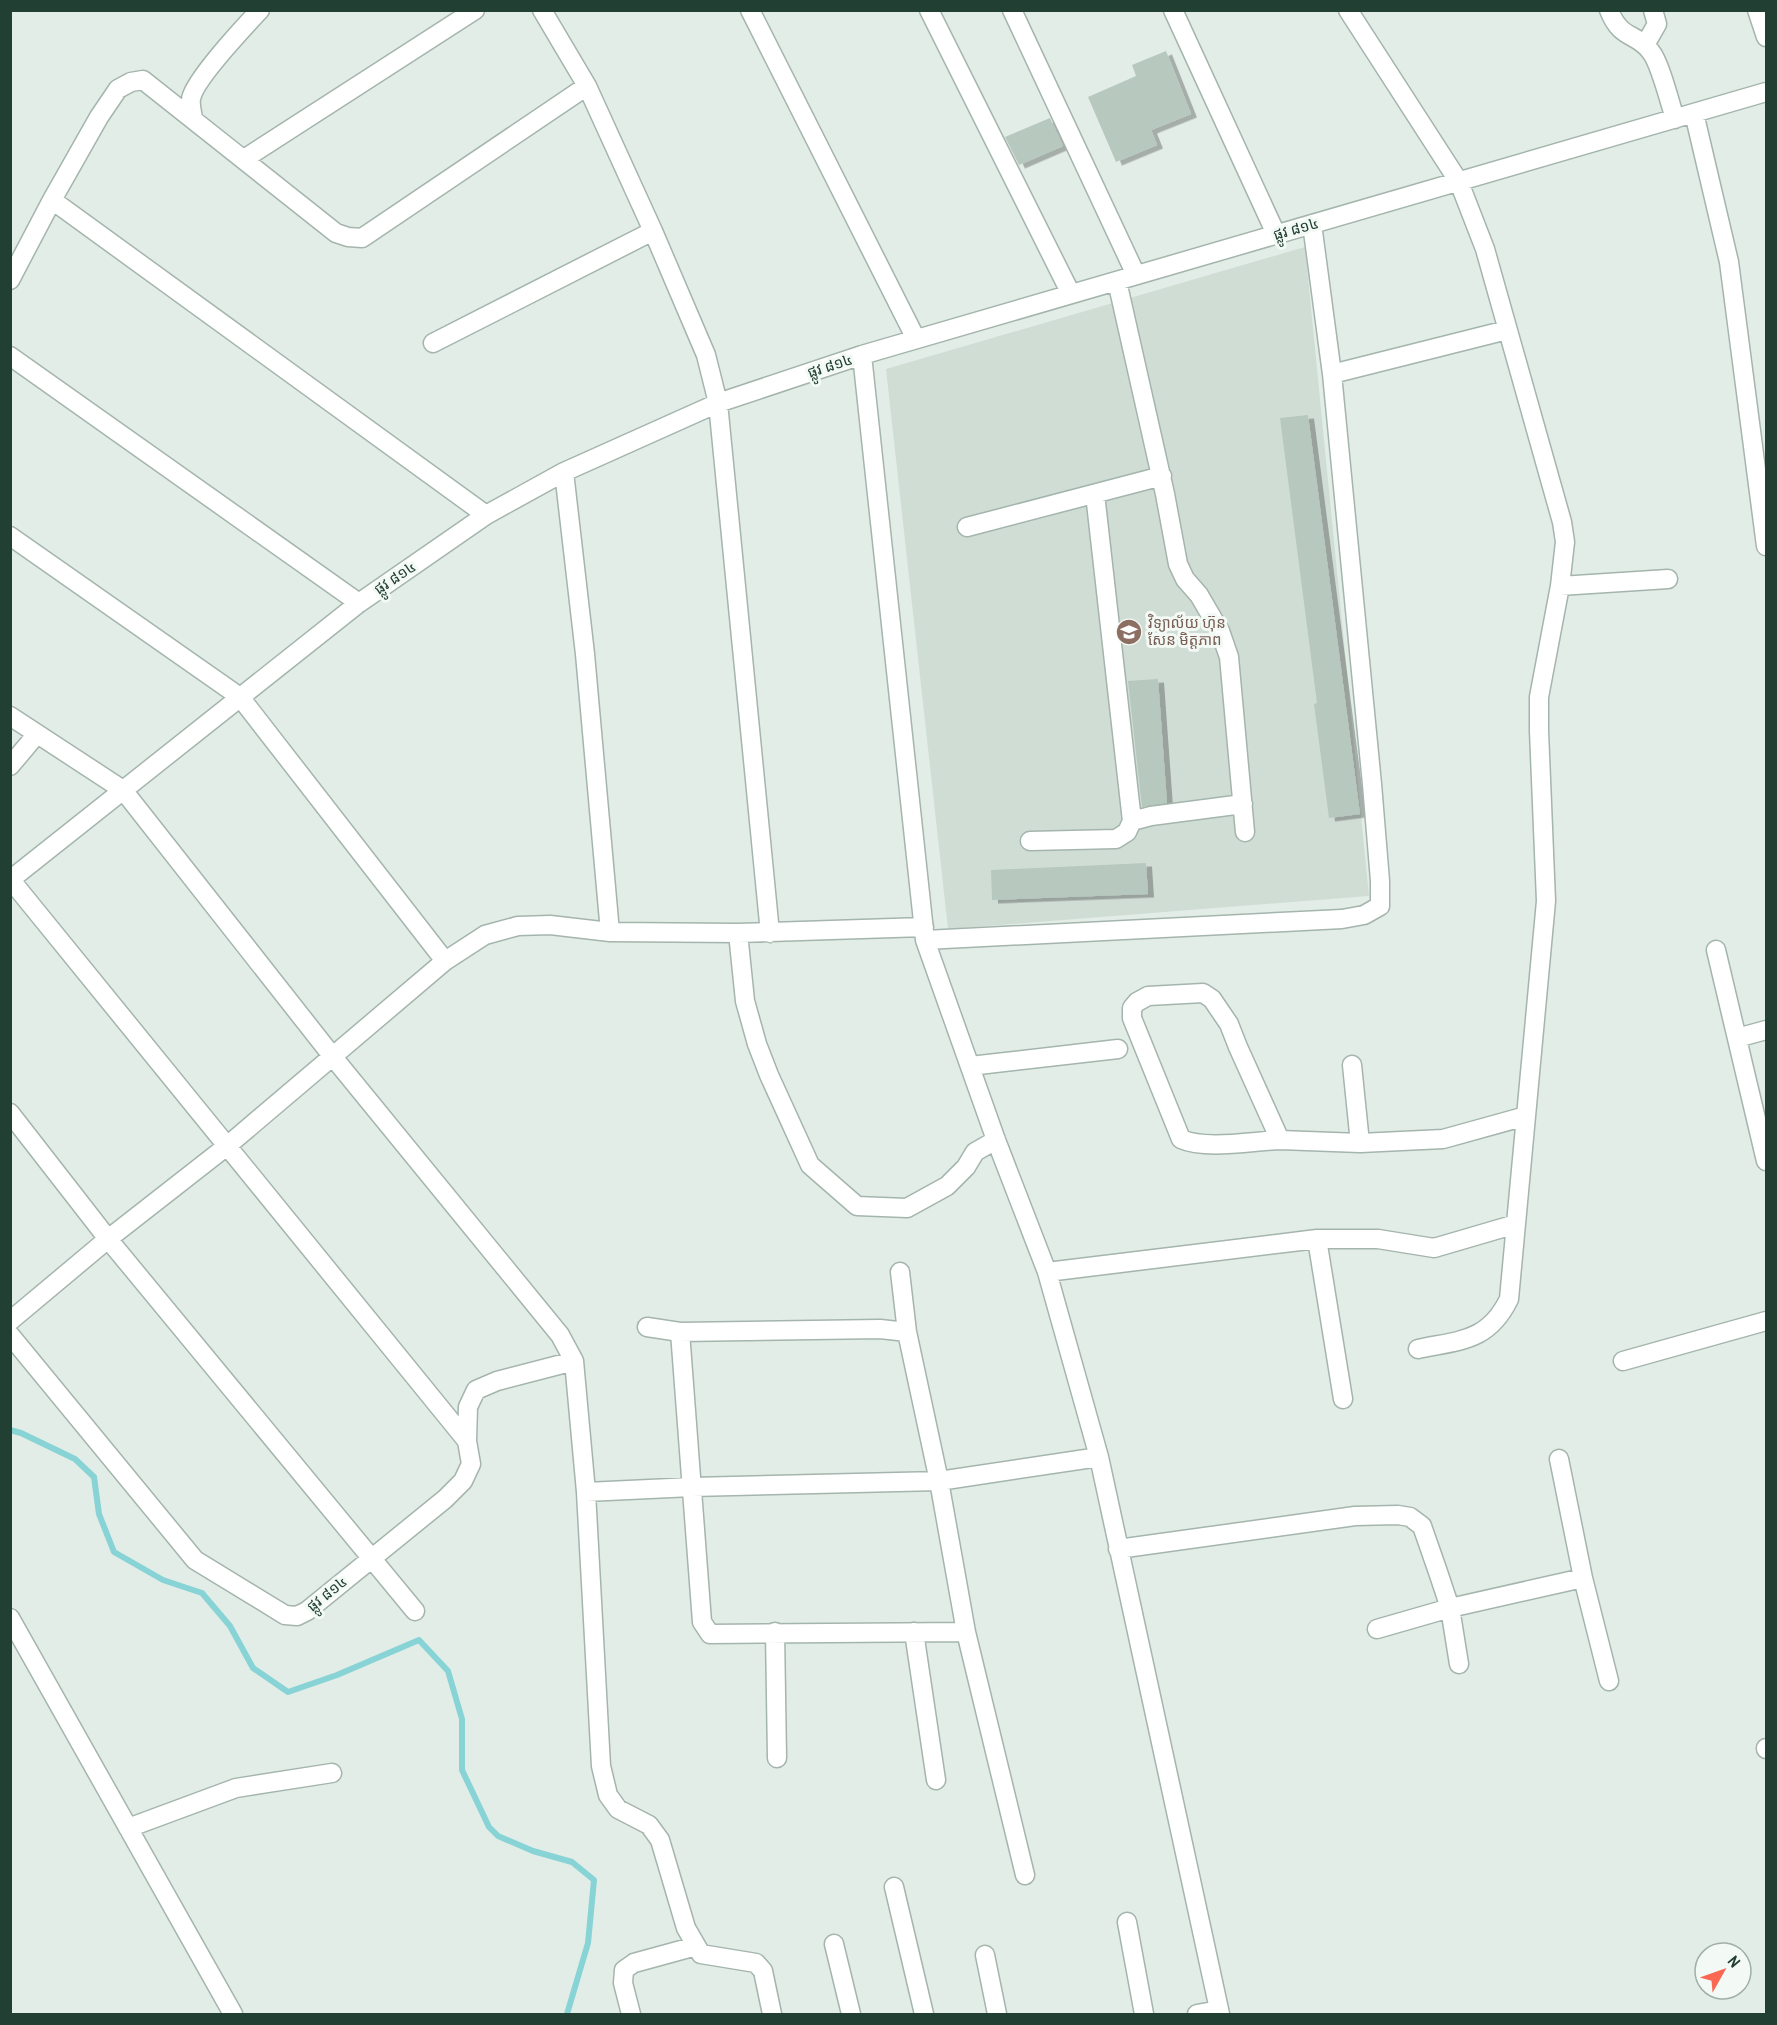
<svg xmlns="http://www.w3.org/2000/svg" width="1777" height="2025" viewBox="0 0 1777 2025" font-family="'Archivo Narrow','Noto Sans Khmer',sans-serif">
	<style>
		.built { fill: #d0ddd5 }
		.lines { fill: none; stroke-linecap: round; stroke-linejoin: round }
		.stream { stroke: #87d3d5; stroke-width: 6 }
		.building { fill: #b7c8bf; filter: url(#shadow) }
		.minor-casing { stroke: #a4b5ad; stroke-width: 21 }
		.minor { stroke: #fff; stroke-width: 18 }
		.labels { text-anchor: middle; stroke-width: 6; stroke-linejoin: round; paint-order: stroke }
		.street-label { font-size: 15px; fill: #213f33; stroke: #f3f9f5 }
		.education-label { font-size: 15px; fill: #785e54; stroke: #f3f9f5; text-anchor: start }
	</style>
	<defs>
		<filter id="shadow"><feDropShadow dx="6" dy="3.5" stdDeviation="0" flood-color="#0004"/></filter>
	</defs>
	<rect width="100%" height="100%" fill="#e2ede7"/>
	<path class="built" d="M1305,247L1369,896L948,929L886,369Z"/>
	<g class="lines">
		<path class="stream" d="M10,1430L21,1433L75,1459L94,1477L99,1514L114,1552L163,1580L202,1593L230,1626L253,1668L288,1692L337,1675L419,1640L448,1671L462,1719V1770L489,1827L498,1836L533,1851L572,1862L594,1880L588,1943L567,2014"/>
	</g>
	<path class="building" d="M1166,51L1191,114L1151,130L1157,145L1116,162L1088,97L1136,76L1132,65Z
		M1050,118L1063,146L1019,165L1005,137Z
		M1308,415L1360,814L1329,818L1314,704L1317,703L1280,418Z
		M1158,679L1167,803L1142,807L1128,681Z
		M1146,863L1148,894L992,900L991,870Z"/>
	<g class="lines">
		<g class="minor-casing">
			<path id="minor" d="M542,10L587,86L653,231L706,355L718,403L770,933
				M750,10L916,339
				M929,10L1071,294
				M1012,10L1136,275
				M1173,10L1276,234
				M1348,10L1459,182L1485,249L1562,522L1565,542L1560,586L1539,697V731L1546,901L1509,1299C1488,1342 1460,1340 1418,1349
				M1609,10C1621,41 1637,32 1651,52C1660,63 1670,103 1675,119
				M1757,10L1766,37
				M1645,45L1657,24L1653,10
				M1694,113L1729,262L1766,546
				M193,118C192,112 190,104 191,99C194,80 245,26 260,10
				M244,159L475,10
				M52,200L486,515
				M10,280L52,200L99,117L118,89L131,82L143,80L336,233L348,237L362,238L587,86
				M1117,281L1165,494L1178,564L1185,579L1199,595L1220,631L1229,657L1245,832
				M433,343L653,231
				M862,355L925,940L996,1140L1047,1272L1099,1457L1220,2014
				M10,356L359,603
				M1332,374L1507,330
				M564,472L585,654L610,932
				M1095,494L1132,821L1151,816L1243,804
				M967,527L1162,476
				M10,536L240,697L445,961
				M1560,586L1668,579
				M10,716L123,790L333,1057L560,1335L574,1361L586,1492L601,1766L608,1795L618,1809L649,1825L660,1840L686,1928L701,1954L756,1963L763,1971L772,2014
				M10,766L37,734
				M1030,841L1116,839L1127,832L1132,821
				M10,879L467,1441
				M10,880L359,603L486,515L564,472L718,403L862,355L1766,92
				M738,933L745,1001L757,1044L769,1075L810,1165L857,1206L907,1208L947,1186L966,1167L975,1152L996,1140
				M925,940L1342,919L1364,915L1380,906V881L1372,784L1332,374L1312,224
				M1716,950L1766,1161
				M1737,1038L1766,1030
				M1352,1065L1360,1143
				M970,1066L1118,1049
				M10,1113L108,1239L415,1611
				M1280,1140C1253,1141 1205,1150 1181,1139L1132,1018V1008L1137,1002L1148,996L1203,993L1212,999L1229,1024L1238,1047L1280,1140L1360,1143L1443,1139L1526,1116
				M1317,1239L1343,1399
				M900,1272L907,1332L939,1481L966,1632L1025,1875
				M1047,1272L1317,1239H1378L1434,1248L1516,1224
				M10,1321L108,1239L227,1146L445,961L485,935L518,926L550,925L610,932L738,933L924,927
				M647,1327L680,1332L880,1329L907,1332
				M680,1332L702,1622L710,1634L966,1632
				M10,1335L195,1560L285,1615L297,1616L307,1611L445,1499L463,1481L471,1464L467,1441L468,1407L476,1390L497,1381L574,1361
				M1623,1361L1766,1321
				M586,1492L692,1487L939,1481L1099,1457
				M1118,1549L1355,1516L1398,1515L1410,1517L1422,1526L1438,1572L1450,1608L1459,1664
				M1583,1578L1609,1681
				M10,1618L233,2014
				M1377,1629L1450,1608L1583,1578L1559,1459
				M775,1632L777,1758
				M914,1632L936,1780
				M1766,1748V1749
				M128,1828L236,1788L332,1773
				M894,1887L924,2014
				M1127,1922L1144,2014
				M834,1944L851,2014
				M985,1955L997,2014
				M631,2014L623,1983L624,1970L634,1963L696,1946
				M1197,2014L1219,2010"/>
		</g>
		<use href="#minor" class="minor"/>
	</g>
	<defs>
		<g id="school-disc" transform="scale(1.35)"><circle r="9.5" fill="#8d6e63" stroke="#f3f9f5"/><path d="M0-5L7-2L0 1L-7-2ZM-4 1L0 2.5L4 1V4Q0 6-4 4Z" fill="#fff"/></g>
	</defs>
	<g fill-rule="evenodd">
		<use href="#school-disc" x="1129" y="632"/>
	</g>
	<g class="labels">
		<g class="street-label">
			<text transform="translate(1296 229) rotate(-16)" y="5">ផ្លូវ ៨១៤</text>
			<text transform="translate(830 366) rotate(-18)" y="5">ផ្លូវ ៨១៤</text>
			<text transform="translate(395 578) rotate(-34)" y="5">ផ្លូវ ៨១៤</text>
			<text transform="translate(327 1594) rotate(-39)" y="5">ផ្លូវ ៨១៤</text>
		</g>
		<g class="education-label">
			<text x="1148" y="628">វិទ្យាល័យ ហ៊ុន<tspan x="1148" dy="17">សែន មិត្តភាព</tspan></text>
		</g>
	</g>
	<rect width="1777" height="2025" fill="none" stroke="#213f33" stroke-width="24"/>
	<g transform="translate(1723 1971) rotate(50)"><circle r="28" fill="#f3f9f5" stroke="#9fafa7" stroke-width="1.5"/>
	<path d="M0-4.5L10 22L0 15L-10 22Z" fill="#fa6753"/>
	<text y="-9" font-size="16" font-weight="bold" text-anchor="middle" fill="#213f33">N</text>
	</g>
</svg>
